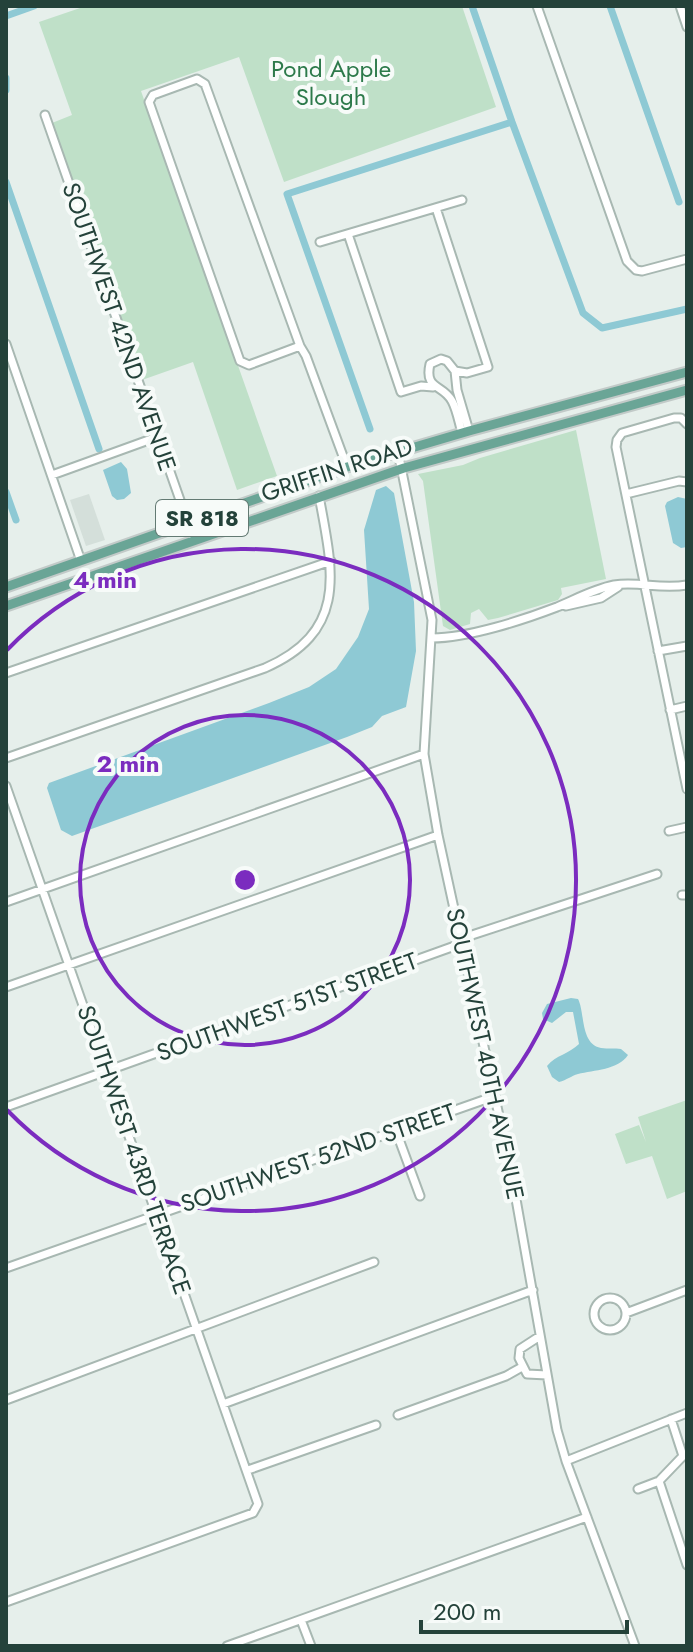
<svg xmlns="http://www.w3.org/2000/svg" width="693" height="1652" viewBox="0 0 693 1652" font-family="Jost,sans-serif">
	<style>
		.built { fill: #d4dfda }
		.green { fill: #bfe0c8 }
		.water { fill: #8ec9d4 }
		.lines { fill: none; stroke-linecap: round; stroke-linejoin: round }
		.canal { stroke: #8ec9d4; stroke-width: 7 }
		.minor-casing { stroke: #a8b8b2; stroke-width: 11 }
		.major-casing { stroke: #c2cac8; stroke-width: 13 }
		.minor { stroke: #fff; stroke-width: 7 }
		.major { stroke: #6aa596; stroke-width: 9 }
		.ring { fill: none; stroke: #7b2cbf; stroke-width: 4 }
		.labels { text-anchor: middle; stroke-width: 8; stroke-linejoin: round; paint-order: stroke }
		.shield { fill: #f7fbf9; stroke: #637a73; stroke-width: 2 }
		.shield-label { font-size: 22px; font-weight: bold; fill: #24423a }
		.park-label { font-size: 24px; fill: #2d7a4b; stroke: #f7fbf9 }
		.street-label { font-size: 24px; fill: #24423a; stroke: #f7fbf9 }
		.centre { fill: #7b2cbf; stroke: #f7fbf9; stroke-width: 4 }
		.ring-label { font-size: 24px; text-anchor: middle; font-weight: bold; fill: #7b2cbf; stroke: #f7fbf9; stroke-width: 8; stroke-linejoin: round; paint-order: stroke }
	</style>
	<rect width="100%" height="100%" fill="#e6efeb"/>
	<path class="built" d="M89,494L105,540L86,546L70,500Z"/>
	<path class="green" d="M86,6H462L496,107L284,182L239,57L141,91L277,476L237,490L193,362L142,380L52,123L72,115L39,22Z
		M576,430L606,579L561,588L562,594L558,600L498,618L488,620L479,609L471,613L470,624L450,630L443,626L423,481L418,474L463,465L480,458Z
		M687,1100V1191L667,1199L652,1156L626,1164L615,1134L639,1125L646,1142L638,1117Z"/>
	<path class="water" d="M121,462L127,469L131,493L124,499L117,500L112,496L103,470Z
		M386,486L394,493L414,602L416,651L406,707L382,716L372,727L347,737L72,836L61,830L47,788L49,783L269,703L309,687L336,669L358,637L369,609L364,530L376,490Z
		M678,497L687,499V547L681,548L673,543L665,506L667,502Z
		M571,998L578,999C585,1012 580,1044 601,1048C608,1049 615,1048 621,1049L628,1055C618,1070 594,1070 578,1074C571,1076 567,1080 559,1082L552,1077L547,1066C556,1055 569,1054 579,1044L573,1012H566L552,1023L543,1019L542,1013L547,1004Z"/>
	<g class="lines">
		<path class="canal" d="M472,6L512,122L583,313L602,328L687,309
			M610,6L679,202
			M6,16L34,6
			M6,78V90
			M6,182L99,449
			M370,429L287,194L512,122
			M6,492L16,520"/>
		<g class="minor-casing">
			<path id="minor" d="M537,6L627,261L636,270L642,271L687,259
				M680,6L687,27
				M197,79L205,84L300,346L249,365L240,361L149,102L153,95Z
				M45,115L194,540
				M436,208L488,367L467,373L455,371
				M348,234L401,392L421,386L433,387
				M320,242L462,200
				M6,344L81,561
				M300,346L306,356L347,467
				M687,424L681,418H674L622,433L617,440L616,447L687,789
				M462,433C459,423 457,410 452,401C443,384 424,390 430,364L441,359L447,361L455,371L457,390L469,431
				M398,452L432,620L424,754L438,835L511,1171L557,1430L566,1461L635,1646
				M52,475L157,437
				M626,494L679,481L687,482
				M566,606L601,598L618,587
				M432,638C468,638 523,620 557,607C576,599 594,589 614,585C640,581 660,590 687,585
				M658,651L687,646
				M6,673L331,561
				M670,710L687,706
				M6,758L265,668C349,631 333,571 319,496
				M6,786L258,1504L253,1513L6,1602
				M669,831L687,827
				M682,895H687
				M6,902L424,754
				M6,987L438,835
				M6,1107L463,943L472,935L657,874
				M396,1131L420,1196
				M6,1268L495,1096
				M594 1314a16 16 0 1 1 32 0a16 16 0 1 1-32 0Z
				M626,1313L687,1290
				M540,1336L520,1349L519,1358L527,1374L547,1375
				M6,1400L374,1262
				M223,1404L533,1290
				M398,1415L506,1376L522,1367
				M671,1419L683,1456
				M566,1461L687,1413
				M248,1470L376,1425
				M659,1481L687,1565
				M638,1489L659,1481L683,1456
				M301,1620L311,1646
				M227,1646L587,1517"/>
		</g>
		<g class="major-casing">
			<path id="major" d="M6,587L347,467L469,431L687,372
				M6,606L404,468L687,390"/>
		</g>
		<use href="#minor" class="minor"/>
		<use href="#major" class="major"/>
	</g>
	<g class="ring">
		<circle cx="245" cy="880" r="165"/>
		<path d="M7 650A331 331 0 1 1 7 1110"/>
	</g>
	<g class="labels">
		<rect class="shield" x="156" y="500" width="92" height="36" rx="6"/>
		<g class="shield-label">
			<text x="202" y="526">SR 818</text>
		</g>
		<g class="park-label">
			<text x="331" y="77">Pond Apple<tspan x="331" dy="28">Slough</tspan></text>
		</g>
		<g class="street-label">
			<text transform="translate(119 327) rotate(71)" y="8">SOUTHWEST 42ND AVENUE</text>
			<text transform="translate(337 470) rotate(-18)" y="8">GRIFFIN ROAD</text>
			<text transform="translate(287 1007) rotate(-20)" y="8">SOUTHWEST 51ST STREET</text>
			<text transform="translate(485 1054) rotate(78)" y="8">SOUTHWEST 40TH AVENUE</text>
			<text transform="translate(134 1150) rotate(71)" y="8">SOUTHWEST 43RD TERRACE</text>
			<text transform="translate(318 1158) rotate(-19)" y="8">SOUTHWEST 52ND STREET</text>
		</g>
	</g>
	<circle cx="245" cy="880" r="12" class="centre"/>
	<g class="ring-label">
		<text x="105" y="588">4 min</text>
		<text x="128" y="772">2 min</text>
	</g>
	<rect width="693" height="1652" fill="none" stroke="#24423a" stroke-width="16"/>
	<path d="M421 1620v12h206v-12" fill="none" stroke="#24423a" stroke-width="4"/>
	<text x="433" y="1620" font-size="24" fill="#24423a" stroke="#f7fbf9" stroke-width="6" paint-order="stroke">200 m</text>
</svg>
